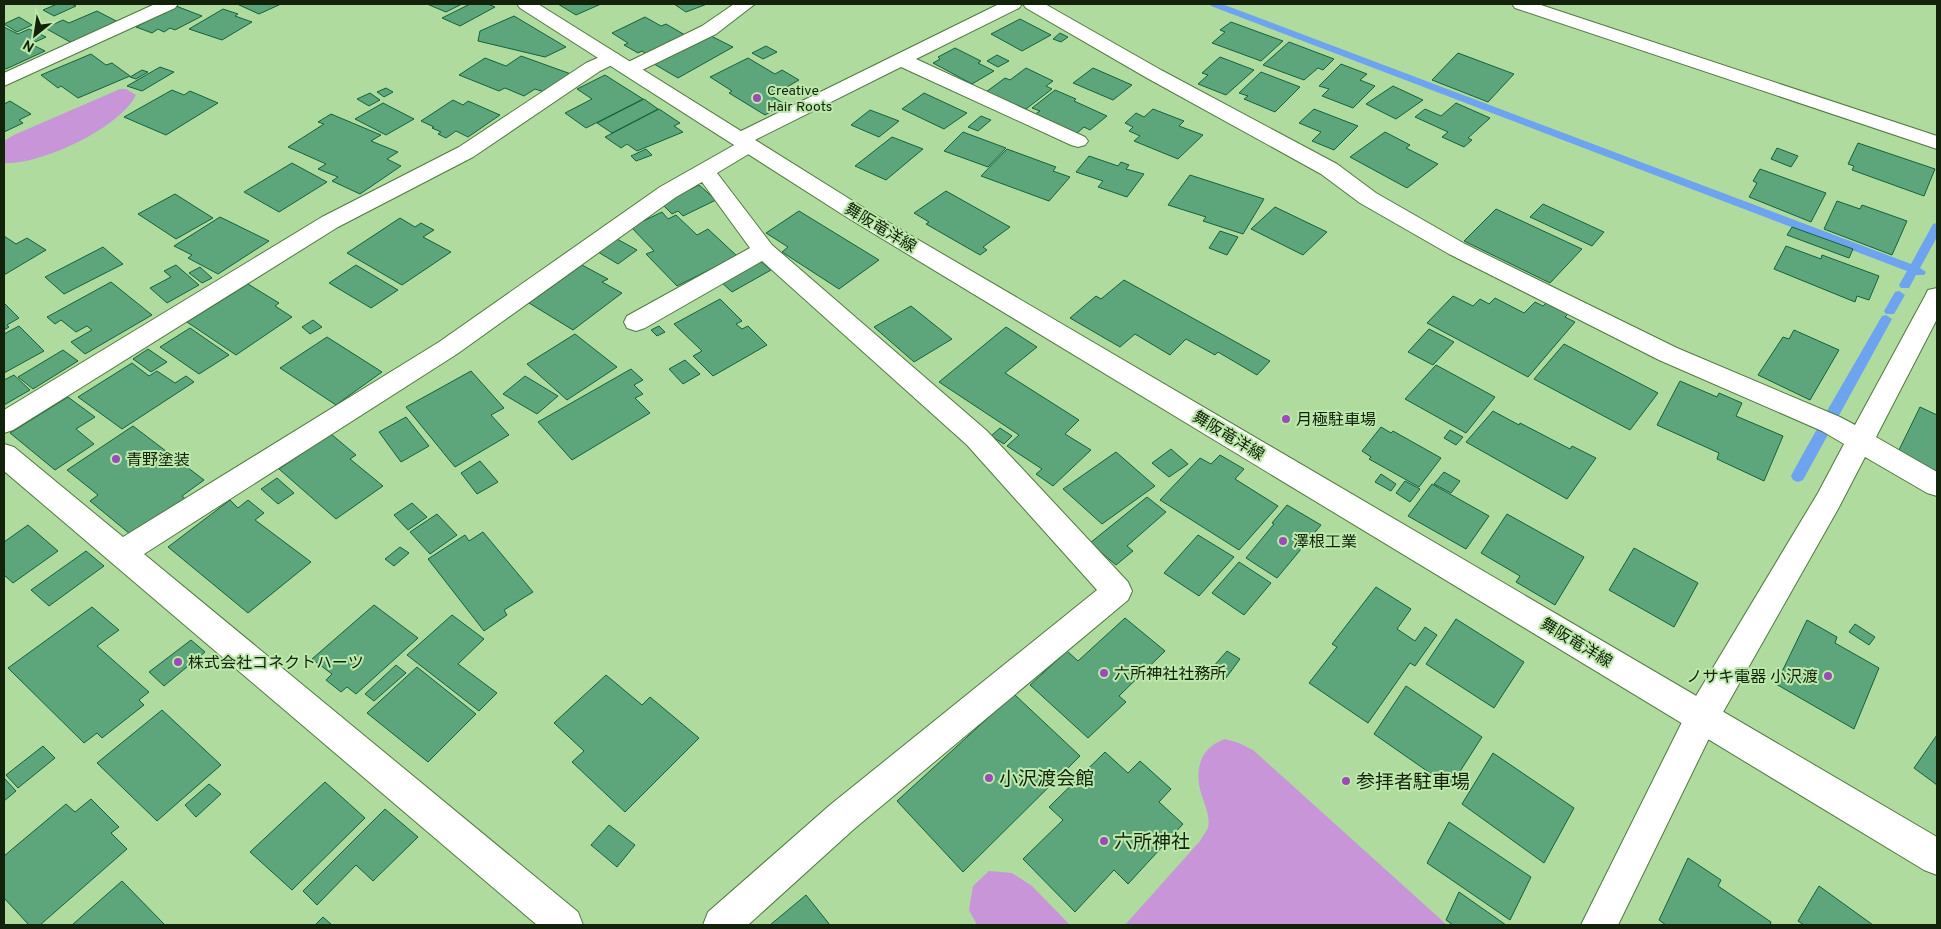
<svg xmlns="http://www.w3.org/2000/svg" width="1941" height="929" viewBox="0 0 1941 929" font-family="Overpass,'Noto Sans JP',sans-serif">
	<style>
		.green { fill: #c795d8 }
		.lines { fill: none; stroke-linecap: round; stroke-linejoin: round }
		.stream { fill: #6da3ef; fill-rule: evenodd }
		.building { fill: #5da57b; stroke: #14623d }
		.minor-casing { stroke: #50783f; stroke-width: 2 }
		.major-casing { stroke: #50783f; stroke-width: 2 }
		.minor { fill: #fff; fill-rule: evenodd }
		.major { fill: #fff; fill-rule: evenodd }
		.poi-dot { fill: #9d4ab8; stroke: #bce9ab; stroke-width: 2 }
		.labels { text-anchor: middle; stroke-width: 4; stroke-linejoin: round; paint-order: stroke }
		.far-poi-label { font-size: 14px; fill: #12220b; stroke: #bce9ab; text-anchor: start }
		.street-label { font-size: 16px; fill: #12220b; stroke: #bce9ab }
		.poi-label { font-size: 16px; fill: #12220b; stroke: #bce9ab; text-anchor: start }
		.near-poi-label { font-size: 19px; fill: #12220b; stroke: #bce9ab; text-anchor: start }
	</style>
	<rect width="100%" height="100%" fill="#afdc9e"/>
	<path class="green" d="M120,89H126L136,95C119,129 40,165 4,163V141L14,135Z
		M1225,739L1239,743L1253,750L1447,925H1125L1200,841C1202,837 1206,832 1208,828C1211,815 1203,802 1200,789C1195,766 1202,747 1225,739Z
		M989,871L1012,873L1032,886L1070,925H977L969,910L973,886Z"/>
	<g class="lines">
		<path class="stream" d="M1210,4H1222L1911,264L1933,224L1937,223V237L1920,268L1926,272L1924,275H1916L1909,288H1901L1899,285L1907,271L1211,6Z
			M1899,291L1905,295L1894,314H1886L1884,311L1895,292Z
			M1886,315L1892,319L1837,419H1827L1825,415L1827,411L1882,316Z
			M1823,426L1828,427L1830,431L1803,480L1798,482L1793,480L1791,476L1793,472L1818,427Z"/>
	</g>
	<path class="building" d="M57,4H71L76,6L54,16L43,10Z
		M237,4H281L259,14Z
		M427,4H462L446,12Z
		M470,4H488L495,7L460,26L442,18Z
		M558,4H601L576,15Z
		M674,4H707L686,12Z
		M176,6L202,16L175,30L170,28L164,32L158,29L152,33L136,27Z
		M223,9L238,14L235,16L252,22L222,40L189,29Z
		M97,11L118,22L72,43L45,28L63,20L69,23Z
		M514,16L566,47L545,57L478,41L480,31Z
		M19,17L32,25L17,32L4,24Z
		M645,17L661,26L666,24L685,35L646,54L642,51L638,53L624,45L628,43L612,33Z
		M1020,19L1051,35L1022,51L991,34Z
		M1231,22L1283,41L1261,61L1212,43L1225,32L1220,30Z
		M4,27L18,34L29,29L46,37L31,44L45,51L6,69L4,68Z
		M1060,33L1068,37L1061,42L1053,39Z
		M709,35L733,47L678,78L654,64Z
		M1289,42L1334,59L1323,70L1318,68L1304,80L1263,65Z
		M766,46L777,52L763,59L752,53Z
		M955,48L981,61L978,63L994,71L972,84L933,63L940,59L938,57Z
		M1458,53L1514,74L1488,102L1432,80Z
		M91,54L106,65L112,63L130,76L78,98L61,86L58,88L41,75Z
		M997,55L1009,61L998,67L987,61Z
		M521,56L571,74L544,92L535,89L524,96L505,88L499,91L459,75L485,58L506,66Z
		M1220,57L1254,70L1226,95L1198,84L1208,75L1202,73Z
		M748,58L775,74L782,70L799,80L771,96L785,104L765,115L729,93L732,91L710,77Z
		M1341,64L1367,74L1360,80L1375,86L1353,108L1322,96L1329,89L1319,86Z
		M160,67L174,72L142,91L127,86Z
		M1026,68L1053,81L1046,86L1052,89L1026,109L986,92L1005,78L1010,80Z
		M1093,68L1132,85L1113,100L1073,83Z
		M142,70L148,72L136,79L130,77Z
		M1261,72L1300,87L1275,112L1244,99L1248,96L1239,93Z
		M605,75L643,99L586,128L565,113L592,99L577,89Z
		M1393,86L1423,100L1396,119L1366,104Z
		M386,88L393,92L384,97L377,92Z
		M172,90L184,95L190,91L218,103L166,135L124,117Z
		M1055,90L1076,99L1074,101L1107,116L1090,130L1084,127L1076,134L1034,115L1040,111L1032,108Z
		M370,93L380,100L369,106L357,99Z
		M924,93L967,113L944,129L902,109Z
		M644,99L658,109L612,133L597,123Z
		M453,100L463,105L468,101L500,115L468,137L456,131L446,138L438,134L441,132L432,128L434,127L421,121Z
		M10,101L31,114L19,120L23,123L4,132V104Z
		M383,103L414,119L386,135L355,119Z
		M1456,103L1490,118L1468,138L1472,140L1464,147L1442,137L1448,132L1415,117L1425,109L1441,116Z
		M659,109L680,123L674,126L683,132L637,151L627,144L621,148L605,137Z
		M1153,109L1184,121L1179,126L1203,135L1178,159L1134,141L1140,136L1129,131L1133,127L1125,123L1136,113L1144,117Z
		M1314,109L1358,126L1334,150L1312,141L1321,132L1299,123Z
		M870,110L899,121L879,137L851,125Z
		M331,114L381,135L371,141L398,152L387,159L401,166L360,194L332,181L338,177L318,169L326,164L288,147L324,124L318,122Z
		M981,116L991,120L978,131L968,127Z
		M963,132L1006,148L988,167L944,151Z
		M1385,132L1410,145L1406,148L1438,164L1407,188L1350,157Z
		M892,137L923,149L886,180L855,166Z
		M1858,143L1935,169L1924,196L1852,170L1854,166L1848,164Z
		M1777,148L1798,156L1791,167L1771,159Z
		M646,149L652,155L636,161L631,156Z
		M1007,149L1056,167L1053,171L1070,177L1049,201L981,176Z
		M1089,156L1118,166L1121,162L1129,165L1126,169L1144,174L1127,197L1098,187L1103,181L1076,172Z
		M292,163L327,182L279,212L244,192Z
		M1760,169L1826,193L1811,222L1749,197L1757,183L1753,181Z
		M1190,175L1264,199L1243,234L1203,221L1206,217L1168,205Z
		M699,185L716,200L683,216L678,211L672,214L661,203Z
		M946,191L1010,227L983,247L987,250L980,255L926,224L929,222L914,213Z
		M175,194L213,218L176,239L138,214Z
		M1837,201L1860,209L1862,205L1907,221L1892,255L1824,229Z
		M1543,204L1604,232L1592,246L1530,217Z
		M1275,207L1327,232L1303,255L1251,229Z
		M1496,209L1582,249L1550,283L1464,241Z
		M799,211L879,260L839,289L782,252L788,247L766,233Z
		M662,212L668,219L676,215L697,235L708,229L737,256L677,286L646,254L654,251L631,227Z
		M220,217L269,241L218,274L188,258L192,255L174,246Z
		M400,218L415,227L421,223L434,230L423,237L451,252L402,285L347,253Z
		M1792,227L1853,249L1849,258L1787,235Z
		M1220,231L1238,237L1227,255L1209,248Z
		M4,236L16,244L27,238L46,250L4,275Z
		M617,239L637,250L618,264L598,252Z
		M1786,246L1821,259L1822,255L1879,276L1869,300L1857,296L1855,302L1774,269Z
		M103,247L123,264L64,294L45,277Z
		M759,260L771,270L732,292L721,282Z
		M176,265L199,285L167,303L150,288L171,277L164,271Z
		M356,265L398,290L371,308L329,283Z
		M582,265L608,279L602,282L622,293L573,330L529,303Z
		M200,267L212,278L202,283L189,273Z
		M1124,280L1270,361L1257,375L1218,352L1215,355L1186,339L1170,355L1135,334L1120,347L1070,318L1096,296L1101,299Z
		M111,282L152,315L85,354L71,342L92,330L87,326L76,332L61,320L55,324L47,317Z
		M248,284L279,303L275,306L292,317L236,355L187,322Z
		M1453,296L1473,306L1480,299L1489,304L1495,298L1524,313L1535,302L1543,306L1548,301L1570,312L1565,317L1575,322L1528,377L1427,323Z
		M720,299L742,321L736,324L742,329L748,326L767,345L713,376L693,356L702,351L674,324Z
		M4,303L19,318L7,325L9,327L4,330Z
		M911,306L952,339L914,362L874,327Z
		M313,320L322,327L310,334L302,327Z
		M19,326L44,351L4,373V334Z
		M659,326L665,332L657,336L651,330Z
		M1006,327L1037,347L1005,373L1079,420L1065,434L1091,450L1053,486L1036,474L1042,469L1007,446L1019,435L939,382Z
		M190,328L229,355L199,374L160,347Z
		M1429,329L1454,342L1433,365L1408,352Z
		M1794,330L1839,350L1810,400L1758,375L1783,337L1789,339Z
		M575,334L617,367L567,400L527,364Z
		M327,337L382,372L336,405L280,368Z
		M1564,344L1658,393L1630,430L1534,379Z
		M148,349L167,362L151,372L133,359Z
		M63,350L78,361L33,389L18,377Z
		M685,360L700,374L683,384L669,369Z
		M132,363L149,376L157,371L175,383L186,376L194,382L122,429L78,397Z
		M1436,365L1495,397L1466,433L1405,399Z
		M631,369L643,380L634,385L643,394L635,398L650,413L572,460L538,422Z
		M471,371L504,408L491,415L509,435L455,467L406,407Z
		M14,375L30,390L4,405V380Z
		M525,376L558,396L537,414L503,394Z
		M1680,381L1717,397L1719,393L1742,403L1736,416L1783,436L1764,481L1717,459L1719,453L1657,425Z
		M68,397L95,417L76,429L94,444L55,470L10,433Z
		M1920,407L1937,415V477L1897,454Z
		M1493,411L1519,425L1520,423L1570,449L1572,446L1596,458L1567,499L1466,442Z
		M406,417L429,446L401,462L379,432Z
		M133,426L204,480L182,496L189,502L130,534L90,501L98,495L67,470Z
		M1381,427L1391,433L1393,431L1441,458L1419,487L1369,459L1371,457L1362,451Z
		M1000,428L1012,436L1004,444L991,436Z
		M1450,430L1463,437L1456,445L1444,438Z
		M331,434L356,455L350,459L383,486L336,519L279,469Z
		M1171,449L1188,464L1169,477L1152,463Z
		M1116,452L1155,486L1102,524L1063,489Z
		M1220,455L1244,469L1235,479L1278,506L1239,550L1160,500L1200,458L1211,464Z
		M480,461L498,482L477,494L461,473Z
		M1444,472L1460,481L1451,493L1434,484Z
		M1381,474L1396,484L1391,491L1375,482Z
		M277,478L294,493L278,504L261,489Z
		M1405,481L1420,489L1410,502L1396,493Z
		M1432,484L1489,516L1466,549L1408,516Z
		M1147,497L1166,512L1127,546L1133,551L1116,565L1090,543Z
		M230,500L238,508L248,500L264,513L255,520L311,562L248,613L168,547Z
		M412,503L427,517L408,530L394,515Z
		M1287,505L1321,525L1277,578L1246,558L1274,524L1272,523Z
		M437,514L457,535L430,554L410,532Z
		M1507,514L1584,557L1555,605L1516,582L1520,576L1481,553Z
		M28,525L58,551L13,583L4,575V542Z
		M483,532L533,592L504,610L507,615L484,631L428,559L465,535L469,541Z
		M1198,535L1234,557L1199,596L1164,573Z
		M400,547L409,553L394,566L385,559Z
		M1634,548L1698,583L1674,627L1609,590Z
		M86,551L104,566L49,606L31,590Z
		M1239,562L1271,583L1244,615L1212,593Z
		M1376,587L1411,609L1397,629L1415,641L1425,627L1437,635L1415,666L1410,663L1368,723L1309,683L1337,647L1332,644Z
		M374,605L418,638L356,694L347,687L341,692L326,680L332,674L312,659Z
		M92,607L119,630L97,646L149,692L139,700L144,705L102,738L97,733L84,743L8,668Z
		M452,615L484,639L458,664L497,693L479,711L407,655Z
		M1125,618L1165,651L1119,696L1126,702L1088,738L1030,685L1067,651L1078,661Z
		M1456,619L1524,662L1494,708L1426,664Z
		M1807,620L1837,637L1835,643L1879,668L1854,729L1776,684Z
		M1855,624L1875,637L1869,645L1849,632Z
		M191,640L205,652L164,686L149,672Z
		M1227,651L1240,659L1226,678L1212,668Z
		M396,665L406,673L374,701L365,694Z
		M417,667L476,714L428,762L367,713Z
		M606,675L642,705L650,697L699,738L625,812L572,762L584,751L554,723Z
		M1406,686L1482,737L1450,787L1374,734Z
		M1014,694L1080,756L963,872L897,801Z
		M162,710L221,765L157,821L97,763Z
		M1937,735V785L1914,768Z
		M43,746L55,758L18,788L6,775Z
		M1105,752L1128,773L1140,761L1171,789L1159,802L1183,824L1128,884L1114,870L1075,912L1023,859L1063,820L1049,807Z
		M1493,753L1574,808L1544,863L1462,804Z
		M4,778L16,791L4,801Z
		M325,782L365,818L292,890L250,852Z
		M209,784L221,794L196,817L185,805Z
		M91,799L119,827L111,833L127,849L40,925H29L4,898V856L66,804L75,812Z
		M385,809L418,837L373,881L356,865L317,905L303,891Z
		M1449,822L1531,877L1510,920L1427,863Z
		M609,825L635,845L617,867L591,845Z
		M1688,858L1721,880L1718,886L1771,922L1770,925H1666L1659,920Z
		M122,881L165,925H72Z
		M1819,886L1873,925H1804L1798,921Z
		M1459,892L1506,925H1453L1446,920Z
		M806,895L830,925H770Z
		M323,917L332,925H315Z"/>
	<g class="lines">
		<g class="minor-casing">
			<path id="minor" d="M155,4H178L175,8L4,86V73Z
				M734,4H755L716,34L636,73L629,75L622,73L619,69L622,65L702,26Z
				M999,4H1022L1019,8L916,59L1085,137L1088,141L1085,145L1078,147L1071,145L901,67L755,140L760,145L757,149L717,173L772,245L987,431L1128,582L1132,591L1128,600L854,829L748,925H703L708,912L830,805L1097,590L967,445L762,261L645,328L636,331L627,328L624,322L627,316L750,248L702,182L676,197L457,354L144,554L578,912L583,925H537L4,471V444L14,447L123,537L439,342L660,187L736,144L730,139L733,135Z
				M1023,4H1045L1161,70L1337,164L1376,193L1465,244L1677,348L1840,417L1855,425L1925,296L1928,290L1937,288V319L1876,437L1937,472V496L1927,493L1865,457L1838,509L1714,728L1618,925H1581L1690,706L1818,493L1844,444L1822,431L1659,360L1449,254L1360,203L1321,174L1147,78L1026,8Z
				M1512,4H1538L1937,136V149L1515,8Z
				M611,52L618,54L621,58L618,62L600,71L473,157L338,227L13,430L4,433V410L322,217L459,147L586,63Z"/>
		</g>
		<g class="major-casing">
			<path id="major" d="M517,4H538L864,208L1937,837V875L1924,870L848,218L520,8Z"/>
		</g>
		<use href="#minor" class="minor"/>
		<use href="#major" class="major"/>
	</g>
	<g class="poi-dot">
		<circle cx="757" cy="98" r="5"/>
		<circle cx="1286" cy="419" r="5"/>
		<circle cx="116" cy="459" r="5"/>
		<circle cx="1283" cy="541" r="5"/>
		<circle cx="178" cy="662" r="5"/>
		<circle cx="1104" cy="673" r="5"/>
		<circle cx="1828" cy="676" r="5"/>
		<circle cx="989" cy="778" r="5"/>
		<circle cx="1346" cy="781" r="5"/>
		<circle cx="1104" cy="841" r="5"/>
	</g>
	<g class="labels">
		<g class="far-poi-label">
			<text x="767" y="95">Creative<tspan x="767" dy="16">Hair Roots</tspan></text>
		</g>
		<g class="street-label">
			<text transform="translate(881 227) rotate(31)" y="6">舞阪竜洋線</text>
			<text transform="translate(1229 435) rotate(31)" y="6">舞阪竜洋線</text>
			<text transform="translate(1577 642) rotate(31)" y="6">舞阪竜洋線</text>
		</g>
		<g class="poi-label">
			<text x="1296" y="425">月極駐車場</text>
			<text x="126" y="465">青野塗装</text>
			<text x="1293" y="547">澤根工業</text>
			<text x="188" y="668">株式会社コネクトハーツ</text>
			<text x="1114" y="679">六所神社社務所</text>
			<text x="1818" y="682" text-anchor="end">ノサキ電器 小沢渡</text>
		</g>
		<g class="near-poi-label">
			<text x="999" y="785">小沢渡会館</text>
			<text x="1356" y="788">参拝者駐車場</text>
			<text x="1114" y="848">六所神社</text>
		</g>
	</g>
	<rect width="1941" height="929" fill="none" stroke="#12220b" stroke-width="10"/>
	<g transform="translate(35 35) rotate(210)" stroke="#bce9ab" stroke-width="4" paint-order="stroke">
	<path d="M0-4L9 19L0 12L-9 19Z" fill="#12220b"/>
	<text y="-8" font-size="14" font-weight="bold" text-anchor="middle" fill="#12220b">N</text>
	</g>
</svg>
